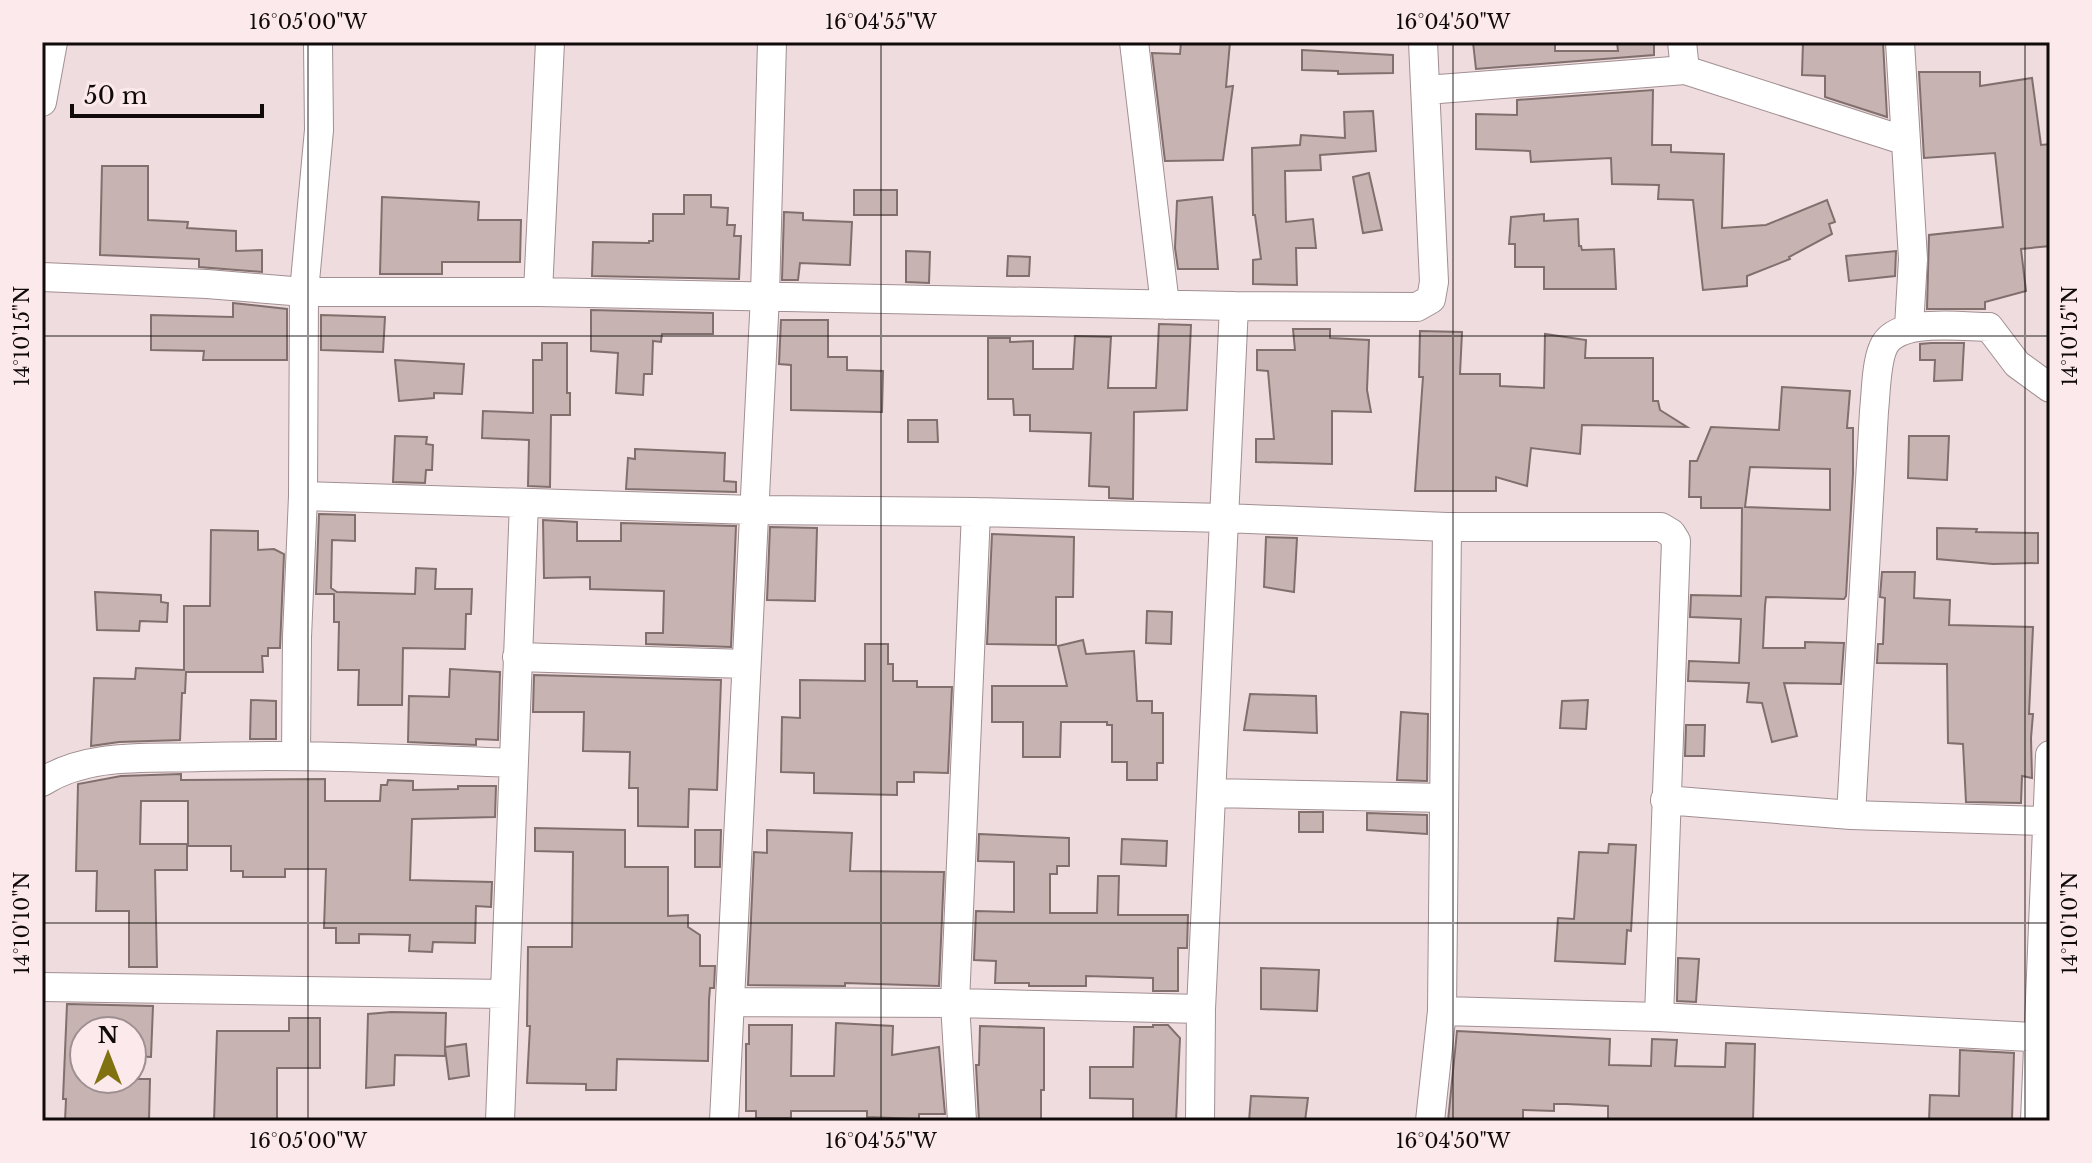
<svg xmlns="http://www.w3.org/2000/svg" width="2092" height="1163" viewBox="0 0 2092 1163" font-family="'Libre Baskerville',serif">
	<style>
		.building { fill: #c7b4b2; stroke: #806f6d; stroke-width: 2; fill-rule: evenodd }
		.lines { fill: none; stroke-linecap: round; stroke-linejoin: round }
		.minor-casing { stroke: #a18f92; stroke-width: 30 }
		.minor { stroke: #fff; stroke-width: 28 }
		.ticks { fill: none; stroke: #100a0b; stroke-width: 2; stroke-opacity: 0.45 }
		.neatline { fill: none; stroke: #100a0b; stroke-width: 3 }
		.ticks-label { font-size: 20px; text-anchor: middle; fill: #100a0b }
	</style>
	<rect width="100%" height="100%" fill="#efdcde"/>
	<path class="building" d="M1181,42H1230L1226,87L1233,86L1223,160L1165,161L1152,53L1180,54Z
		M1473,42H1555V51H1618L1617,42H1654V55L1476,69Z
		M1803,42H1883L1887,117L1825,97V76L1802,75Z
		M1302,50L1393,55V73L1338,74V71L1302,70Z
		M1919,72H1980V86L2032,78L2041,145L2050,144V246L2021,249L2026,291L1985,302V309H1927L1929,235L2003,227L1995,153L1924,158Z
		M1653,90L1652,145H1671V152L1724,154L1722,228L1766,225L1827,200L1835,222L1829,224L1832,234L1789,257L1790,259L1747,276V286L1703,290L1693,200L1658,199L1659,185L1612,184L1611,158L1531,162L1530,151L1476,149V114L1517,115V100Z
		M1373,111L1376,151L1320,155L1321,170L1285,171L1286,222L1313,219L1316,248H1296L1297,285L1253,284V260L1261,259L1255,215H1253L1252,148L1300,145L1301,135L1345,138L1344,112Z
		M102,166H148V220L188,222L187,228L236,231V251L262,250V272L199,267V259L100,255Z
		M1369,173L1382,230L1363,233L1353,177Z
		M854,190H897V215H854Z
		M684,195H711V207L728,208L727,225H735L734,236H741L739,279L592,276L593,242L649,243V241H653V214H684Z
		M382,197L479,202L478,220H521L520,262H442V274H380Z
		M1212,197L1218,269H1178L1175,248L1177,201Z
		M784,212L803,213V220L852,222L850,265L800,263L798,280H782Z
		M1544,214V221L1578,219L1579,246H1581L1582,250L1614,249L1616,289H1544V267H1515V244H1509L1511,217Z
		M906,251L930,252L929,283L906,282Z
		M1896,251L1895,276L1849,281L1846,256Z
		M1008,256L1030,257L1029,276H1007Z
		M233,303L287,309V360H203L204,351L151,350V315L233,317Z
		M591,310L713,313V334H662L661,342L653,341L652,374H644L643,395L616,393L618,353L591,351Z
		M321,315L385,317L383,352L321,350Z
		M781,320H828V357H847V370L883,371L882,412L791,410V365L779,364Z
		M1159,324L1191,325L1187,410L1134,412L1133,499L1109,498V487L1089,486L1091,433L1030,431V415H1014L1013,399H988V338H1010V342L1033,341V369H1073L1075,336L1111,337L1108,388H1156Z
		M1293,329H1330V338L1369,340L1367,390L1371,412L1332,411V464L1256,462V439H1274L1268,371L1257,370V350H1295Z
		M1420,331L1462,332L1460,374H1500V386L1544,388L1545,334L1586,340L1585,358H1653V401H1658L1660,410L1687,427L1582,425L1580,454L1531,448L1527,486L1496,477V491H1415L1423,377H1419Z
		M542,343H567V393H570V415H551L550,487L528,486L529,440L482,438L483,411L533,413V360H542Z
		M1931,343H1964L1962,380L1934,381L1935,360H1920V344Z
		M395,360L464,364L462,394L434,393V398L399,401Z
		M1782,387L1850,391L1847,428H1853V474L1846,596L1844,599L1766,597L1765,606L1763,648H1805V642L1844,643L1841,684L1784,683L1797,736L1772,742L1762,703L1747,702L1749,683L1688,681L1689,661L1739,663L1741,619L1690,617L1691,595L1741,596L1742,508H1701V497H1689L1690,461H1697L1711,427L1779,430ZM1750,467L1830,469V510L1745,507Z
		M908,420H937L938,442H908Z
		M395,436L427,437L426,444L433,445L432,470H426L425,483L393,482Z
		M1909,436H1949L1947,480L1908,478Z
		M635,449L725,453L724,481L736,482V492L626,489L628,458L635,459Z
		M319,514L355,515V541L332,540L331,588L337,592L415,594L416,568L436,569L435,589H472L471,614H466L465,649L403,648L402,705H358L359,670H338L339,622H334V594H316Z
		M543,520L577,522V541H621V523L736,526L731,647L646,644V633H663L664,591L590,589V577L544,578Z
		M770,527L817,528L815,601L767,600Z
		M1937,528L1977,529L1976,532L2038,533V563L1993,564L1937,559Z
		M211,530L258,531V550L274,549L284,554L280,648H268V656H262L263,672H186L185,693H182L180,740L119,742L91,746L94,678L135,679L136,668L184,670V606H210Z
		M992,534L1074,537L1073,597H1056V645L987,644Z
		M1266,537L1297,538L1294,592L1264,587Z
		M1882,572H1915L1914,598L1950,600L1949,625L2033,627L2029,714H2033L2031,738L2032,778L2022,776L2021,803L1966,802L1963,744L1948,743L1947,664L1877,663L1878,644H1883L1885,598L1880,597Z
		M95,592L161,595V602L168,603L167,622L140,621L139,631L97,630Z
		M1147,611L1172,612L1171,644L1146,643Z
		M1083,640L1086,654L1134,651L1137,701H1152V713H1163V763H1157V780H1127V762H1112V725H1107V722H1061L1060,757H1023V722H992V686H1067L1058,646Z
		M865,644H888V664H893V681H917V687H952L948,773L914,772V782H897V795L814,793V773L781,772L782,717L800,718V680L865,681Z
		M450,669L500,672L498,740L476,739V745L408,742L409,696L449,697Z
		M534,675L721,680L717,790L689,789L688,827L638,826V788H629L630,752L583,751L584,712H533Z
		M1250,694L1316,696L1317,733L1244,730Z
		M251,700L276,701V739H250Z
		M1588,700L1586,729L1560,728L1562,701Z
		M1401,712L1428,714L1427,781L1397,780Z
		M1686,725H1705L1704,756H1685Z
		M181,774V780L325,779V801H380L381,785H387L388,780L413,781V790L458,789V786H496L495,817L412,819L410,880L492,882L491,907L476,906L475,943L433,942L432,952L409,951L410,935L359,934V943H336V928H324L326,869H285V877H243V871H231V846H188V801H141L140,844H187V870H155L157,967H129V911H96L97,871H76L78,784L121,776Z
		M1299,812H1323V832H1299Z
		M1367,813L1427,815V834L1367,830Z
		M535,828L625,830V867H668V916L688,915V927L700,935V966H715L714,988H710L709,1000L708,1061L617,1059L616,1090H586V1084L527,1083L530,1026H527L528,947H572L573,852L535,851Z
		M695,830H721L720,867H695Z
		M767,830L852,833L850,871L944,872L939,986L845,983V986L748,985L754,852L767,853Z
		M979,834L1069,838V866H1057V874H1050V913H1097L1098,876H1119L1118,915H1188L1187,948H1178V991H1153V978L1086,976V986H1029V983H995L996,961L974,960L976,911L1014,912V862L978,861Z
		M1122,839L1167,841L1166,866L1121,864Z
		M1609,844L1636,845L1631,931L1627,930L1625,964L1555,961L1558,918L1574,919L1579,852L1608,853Z
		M1678,958L1699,959L1696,1002L1677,1001Z
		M1261,968L1319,970L1317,1011L1261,1009Z
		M67,1004L153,1006L151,1057L132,1056V1031H84V1079H150L149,1121H65L66,1099H63Z
		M391,1012L446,1013L445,1047L466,1044L469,1076L449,1079L445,1048V1056L395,1055L394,1085L366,1088L368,1014Z
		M289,1018H320V1068H277V1121H214L217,1031H289Z
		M836,1023L893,1026L892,1055L939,1047L945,1114H919V1119L867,1117V1111H791V1118H756V1111H746V1044H749V1025H792L791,1076H834Z
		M1153,1025H1168L1180,1038L1176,1121H1133V1099L1090,1098V1067H1133L1134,1027H1153Z
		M980,1026L1044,1028V1090H1041V1121H979L976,1065H979Z
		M1457,1031L1610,1039L1609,1065L1651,1066L1652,1039L1677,1040L1675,1066L1725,1067L1726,1043L1755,1044L1753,1121L1608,1120V1106L1566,1104H1554V1111L1523,1110V1121H1448Z
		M1960,1050L2014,1053L2012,1119L1929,1121L1930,1095L1959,1096Z
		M1251,1096L1308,1098L1305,1121H1249Z"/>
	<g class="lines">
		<g class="minor-casing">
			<path id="minor" d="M1134,42L1165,305
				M1682,42L1685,70
				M1900,42L1913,259L1909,327
				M1426,90L1685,70L1906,141
				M42,102L53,42
				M42,277L207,284L304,292H538L1234,306L1417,307L1431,299L1434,282L1423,42
				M538,292L550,42
				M303,496L754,510L976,512L1225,518L1447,527H1661L1671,533L1676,541L1659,1017
				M517,657L746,664
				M296,755L297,637L303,496L304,292L319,130L318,42
				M42,782C89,752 149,759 202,757C306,754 409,759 513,763
				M1212,793L1444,798
				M1665,800L1851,815L2045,821
				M1851,815L1874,411C1876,393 1876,364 1883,348C1895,317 1961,327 1989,327L2017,364L2050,388
				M42,987L505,994
				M730,1002L955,1003L1201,1009
				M1442,1011L1659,1017L2050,1038
				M500,1121L524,503
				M724,1121L765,295L772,42
				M962,1121L955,1003L976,512
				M1200,1121L1201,1009L1234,306
				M1430,1121L1442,1011L1447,527
				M2035,1121L2050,755"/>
		</g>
		<use href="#minor" class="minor"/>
	</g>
	<path class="ticks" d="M308,42V1121M881,42V1121M1453,42V1121M2025,42V1121M42,336H2050M42,923H2050"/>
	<rect width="2092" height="1163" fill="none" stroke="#fce9ec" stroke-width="88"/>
	<g transform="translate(108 1055)"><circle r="38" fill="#fce9ec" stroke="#9e9092" stroke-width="2"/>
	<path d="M0-6L14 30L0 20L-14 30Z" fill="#807111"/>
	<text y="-12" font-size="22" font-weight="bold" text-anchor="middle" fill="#100a0b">N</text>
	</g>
	<path d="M72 104v12h190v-12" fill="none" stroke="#100a0b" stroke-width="4"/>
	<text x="84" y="104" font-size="24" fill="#100a0b" stroke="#fce9ec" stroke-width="6" paint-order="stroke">50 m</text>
	<rect x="44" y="44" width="2004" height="1075" class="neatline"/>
	<g class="ticks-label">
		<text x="308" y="29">16°05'00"W</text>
		<text x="881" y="29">16°04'55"W</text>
		<text x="1453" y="29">16°04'50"W</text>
		<text transform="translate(22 336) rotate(-90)" y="7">14°10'15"N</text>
		<text transform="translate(2070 336) rotate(-90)" y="7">14°10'15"N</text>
		<text transform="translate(22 923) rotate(-90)" y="7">14°10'10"N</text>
		<text transform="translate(2070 923) rotate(-90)" y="7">14°10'10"N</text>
		<text x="308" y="1148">16°05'00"W</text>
		<text x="881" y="1148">16°04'55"W</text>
		<text x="1453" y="1148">16°04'50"W</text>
	</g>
</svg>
